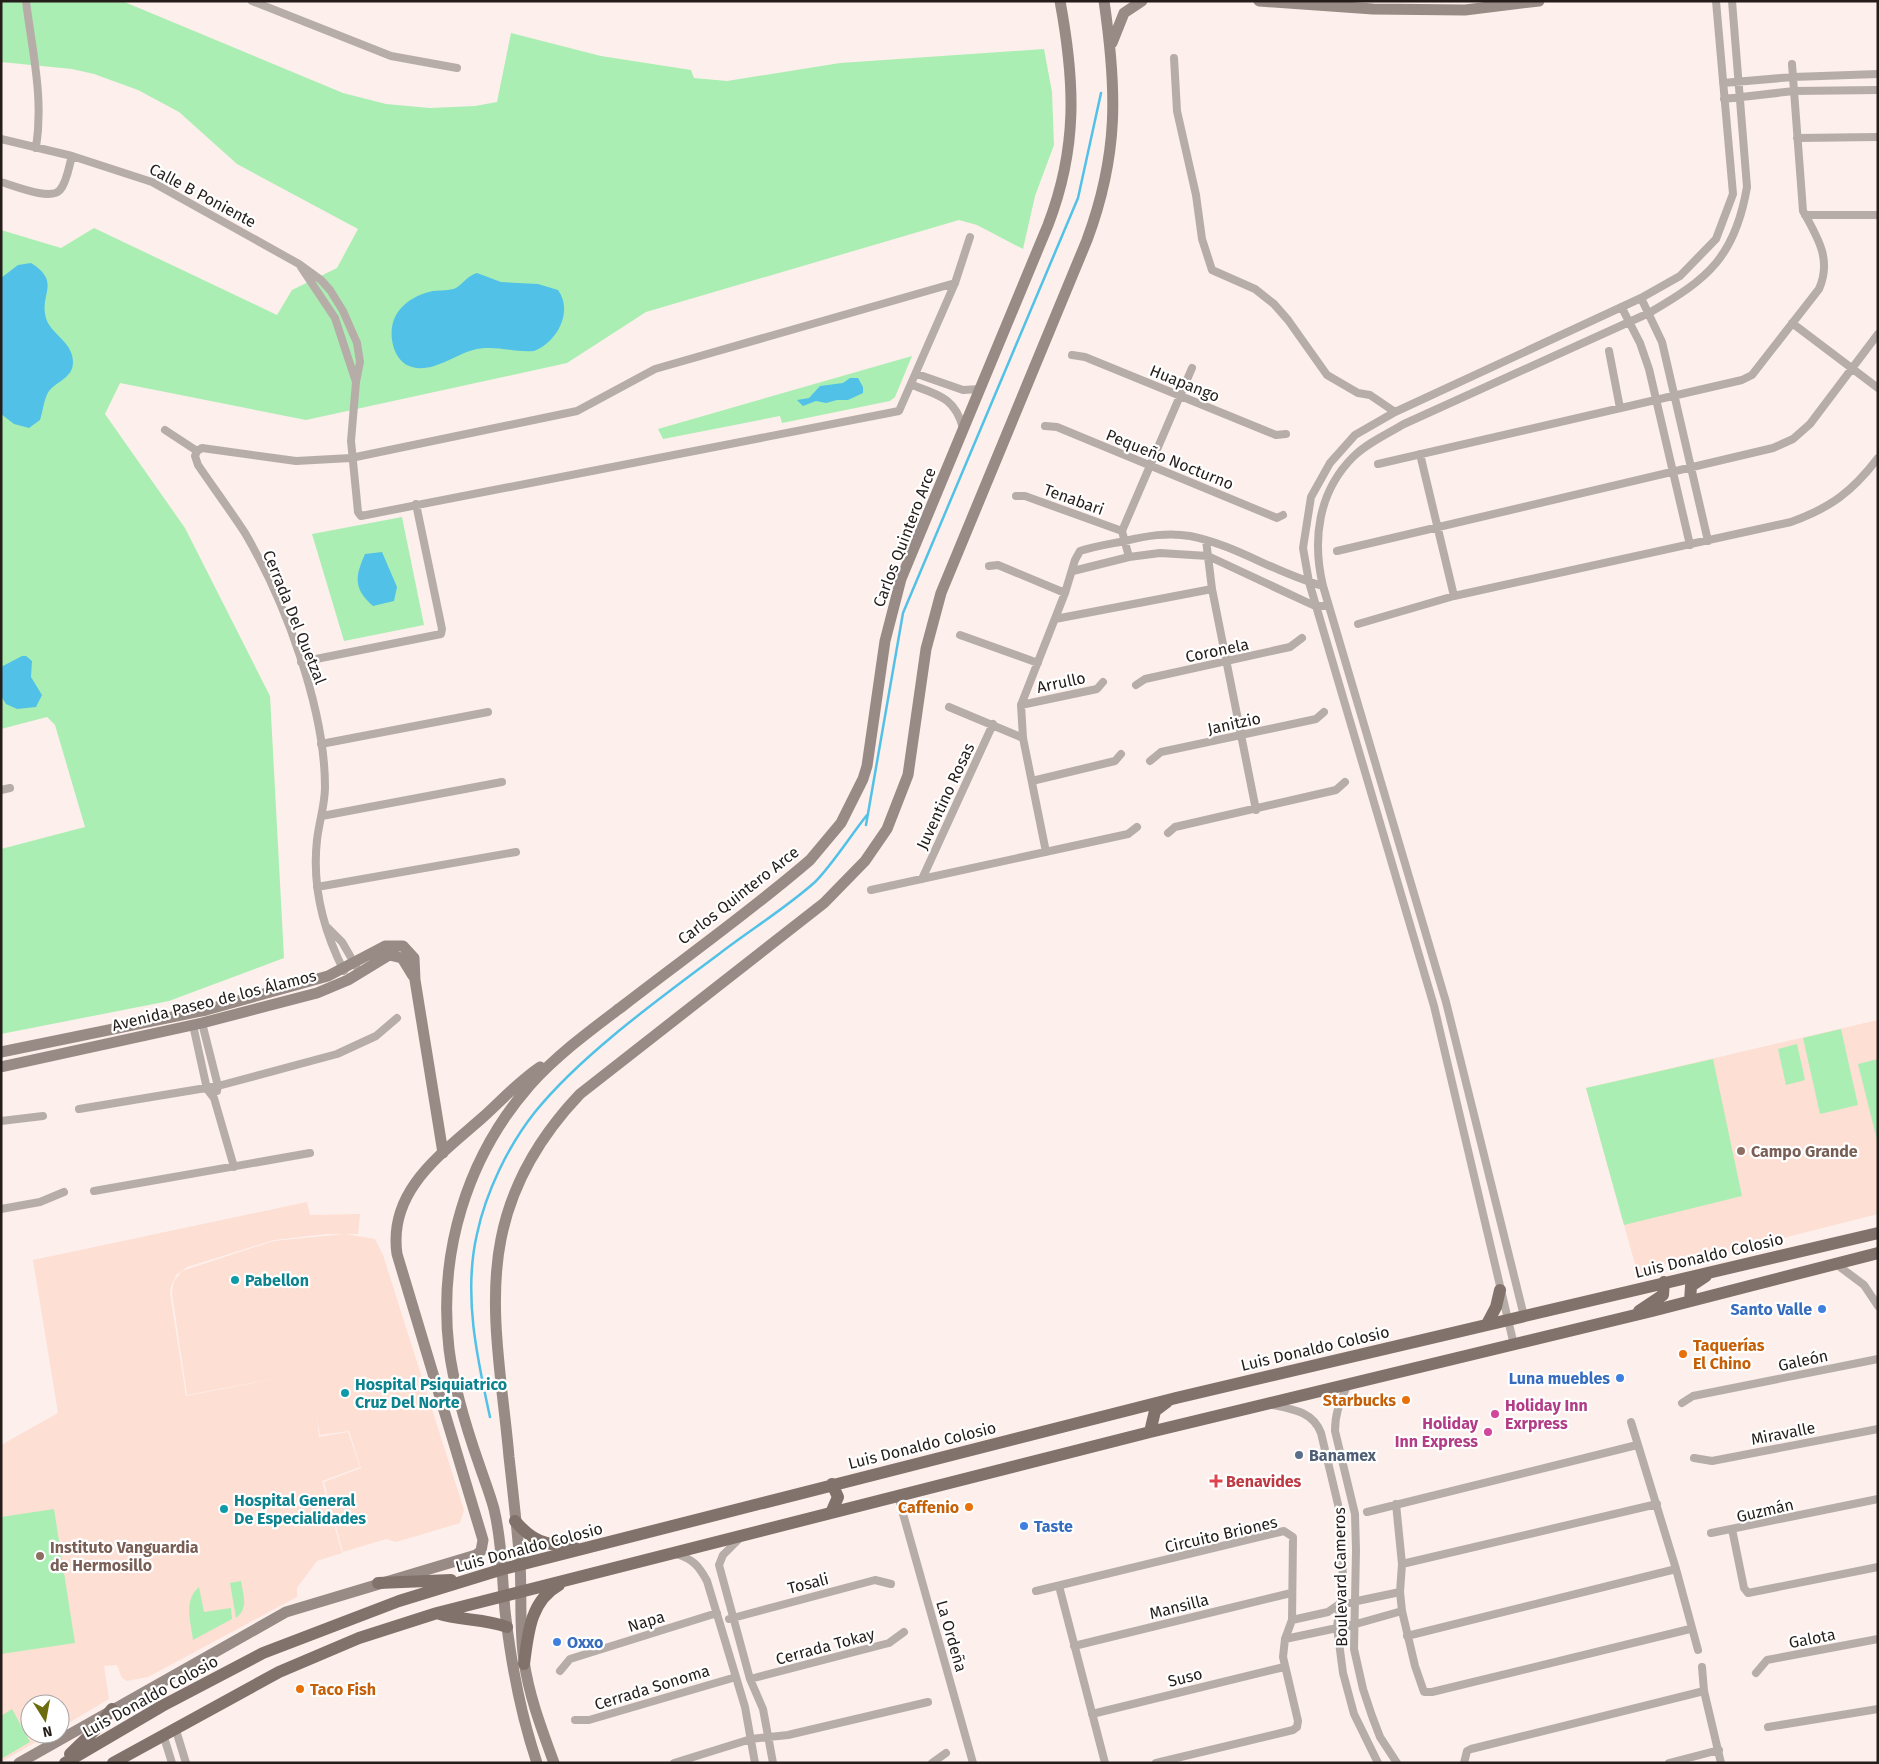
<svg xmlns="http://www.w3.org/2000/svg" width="1879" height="1764" viewBox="0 0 1879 1764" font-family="'Fira Sans',sans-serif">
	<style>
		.built { fill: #fddfd4 }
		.green { fill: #abeeb3 }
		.water { fill: #52c1e7 }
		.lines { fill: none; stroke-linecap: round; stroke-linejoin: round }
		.stream { stroke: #52c1e7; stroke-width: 2.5 }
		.street { stroke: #b6ada9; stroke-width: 8 }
		.secondary { stroke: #988b85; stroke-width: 11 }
		.primary { stroke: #82726c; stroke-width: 12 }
		.education-dot { fill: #8d6e63; stroke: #fff; stroke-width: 2 }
		.culture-dot { fill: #0f9aa8; stroke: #fff; stroke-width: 2 }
		.shop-dot { fill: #3f7fe0; stroke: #fff; stroke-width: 2 }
		.food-dot { fill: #e8710a; stroke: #fff; stroke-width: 2 }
		.hotel-dot { fill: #d1479c; stroke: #fff; stroke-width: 2 }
		.service-dot { fill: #5c6f8a; stroke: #fff; stroke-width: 2 }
		.health-dot { fill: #e0444e; stroke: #fff; stroke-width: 2 }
		.labels { text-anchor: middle; stroke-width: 4.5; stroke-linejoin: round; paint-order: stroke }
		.street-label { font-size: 16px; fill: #241d1a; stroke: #fff }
		.education-label { font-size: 16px; font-weight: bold; fill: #785e54; stroke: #fff; text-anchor: start }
		.culture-label { font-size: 16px; font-weight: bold; fill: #0d838f; stroke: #fff; text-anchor: start }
		.shop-label { font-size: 16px; font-weight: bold; fill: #366cbe; stroke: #fff; text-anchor: end }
		.food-label { font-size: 16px; font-weight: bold; fill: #c56008; stroke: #fff; text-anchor: start }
		.hotel-label { font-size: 16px; font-weight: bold; fill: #b23c85; stroke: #fff; text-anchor: start }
		.service-label { font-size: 16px; font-weight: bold; fill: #4e5e75; stroke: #fff; text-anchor: start }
		.health-label { font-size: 16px; font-weight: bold; fill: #be3a42; stroke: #fff; text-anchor: start }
	</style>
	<rect width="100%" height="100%" fill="#fdefeb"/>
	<path class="built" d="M1878,1020V1214L1684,1263L1682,1260L1662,1265L1661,1269L1638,1275L1586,1088Z
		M307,1202L310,1215L360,1214L358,1234H326L274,1240L187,1267L176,1275L171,1286L170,1293L186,1396L310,1372L187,1395L172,1293L174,1281L182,1271L274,1241L345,1234L375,1239L383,1255L464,1510L460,1523L396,1542L386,1539L343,1552L324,1482L361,1468L349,1431L320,1435L317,1418L319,1437L348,1432L360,1467L322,1481L342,1553L317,1561L297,1588V1597L148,1677L127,1681L122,1678L117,1665L104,1666L109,1699L60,1728V1704H30V1734H50L1,1762V1445L58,1413L33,1260Z"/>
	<path class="green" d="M1,1H122L343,93L386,104L430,108L475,106L497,102L511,33L601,56L691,70L694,78L727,81L840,63L1044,49L1052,92L1054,145L1035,196L1023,249L977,225L959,220L646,312L567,363L306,420L120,383L105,414L185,528L270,696L284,958L169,1001L1,1034V849L85,827L55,725L47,717L1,729V230L61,248L94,228L277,315L292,290L337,268L358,229L237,164L179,112L138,90L94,74L72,69L1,62Z
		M912,356L895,397L890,401L782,423L780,416L663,439L658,429Z
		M402,517L424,625L344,641L312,534Z
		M1841,1029L1858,1105L1820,1114L1803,1038Z
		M1797,1044L1805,1080L1786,1085L1778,1049Z
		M1713,1059L1742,1196L1624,1225L1586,1088Z
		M1878,1059V1144L1858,1064Z
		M54,1509L75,1643L1,1654V1517Z
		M241,1581C243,1595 249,1608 236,1618L230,1583Z
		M199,1587L204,1612L231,1608L232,1619L193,1640C191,1623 183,1600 199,1587Z
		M12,1709L30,1742L1,1759V1716Z"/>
	<path class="water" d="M31,263C63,283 37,295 47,321C54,336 73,343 73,362C73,378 57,381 49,391C44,398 43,411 40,420L29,428L14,424L1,414V278L18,265Z
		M477,273L501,282L538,284L558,290C574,312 556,343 534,351C514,353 493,344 473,350C454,355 433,373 412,367C402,365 395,354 393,345C386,315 406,297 433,291C441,290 449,291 456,288C464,283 467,276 477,273Z
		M850,378H858L863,387V393L848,400H837L826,403L816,401L803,406L797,400L809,398L820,386L843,383Z
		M382,552L397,587L394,601L373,606C353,588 355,577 365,554Z
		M22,656H26L32,661L31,677L42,695L36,707L17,709L6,704L1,696V667Z"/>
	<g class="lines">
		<path class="stream" d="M866,825L903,613L1078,198L1101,93
			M490,1417C477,1358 463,1294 477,1234C486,1192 508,1146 535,1112C581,1055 659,999 719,954C750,930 786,908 815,882C832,865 851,835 867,815"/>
		<path class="street" d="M26,1C32,51 44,97 36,148
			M252,1L391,56L457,68
			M1174,58L1177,111L1196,195L1202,239L1212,270L1255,289L1274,304L1288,320L1327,375L1358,393L1370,395L1395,412
			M1723,83L1793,77L1878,74
			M1724,99L1794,91L1878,90
			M1797,138L1878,137
			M1,139L72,156L152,182L299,264L321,280L330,290L343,311L357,343L360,362L356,382L351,441L358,512L361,516L899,411L955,283L970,237
			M1,182C15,186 51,201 60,190C67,182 69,166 72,156
			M1805,215H1878
			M301,267L335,318L356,382
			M1641,298L1662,342L1708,541
			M1622,308L1640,343L1649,369L1690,545
			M1792,323L1878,388
			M1609,351L1620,408
			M1072,355L1085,357L1276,435L1286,434
			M917,374L963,390L980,389
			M912,385C939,395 955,398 963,428
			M1045,426L1057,427L1277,518L1283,515
			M165,430L197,451
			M197,451L202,448L296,461L351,458L577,411L655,369L955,283
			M197,451L195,456L198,465C213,487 230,510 245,533C285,601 325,708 325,787C325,805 319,822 317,840C312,885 323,930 344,971
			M1420,454L1454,596
			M1378,464L1742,380L1752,375L1819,289C1832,260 1818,238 1803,211L1792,64
			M1016,496H1025L1122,531
			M1206,540L1212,589L1256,810
			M1337,551L1773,448L1793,439L1810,424L1878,334
			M1129,557L1122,531L1192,368
			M989,566L998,565L1065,593
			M1073,571L1129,557L1160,553L1208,556L1315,606H1329
			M1055,619L1212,589
			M1358,624L1454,596L1791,522C1830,508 1852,492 1878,458
			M960,635L1038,663
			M301,662L441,634L442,629L416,504
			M1136,685L1145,679L1290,647L1302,638
			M1021,705L1097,689L1103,682
			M949,707L1023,738
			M321,744L488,712
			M1150,761L1161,752L1316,719L1324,712
			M1032,781L1115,761L1121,754
			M1,790L10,788
			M322,816L502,782
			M1168,833L1175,827L1336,790L1345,782
			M1046,852L1023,738L1021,705L1065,593L1075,560L1080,551C1095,546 1110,544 1125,541C1146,536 1168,532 1190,536C1236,545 1277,574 1323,586
			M922,879L993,724
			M317,887L516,852
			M871,890L1128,834L1137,827
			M328,928L342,942L356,966
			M202,1023L218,1086L217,1091
			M193,1025L207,1089L214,1098L234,1167
			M79,1109L218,1086L337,1054L376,1036L397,1018
			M1,1121L43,1116
			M94,1191L310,1153
			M1,1209L40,1202L64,1192
			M1836,1264L1864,1285L1878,1306
			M1524,1316L1446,1002L1323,586C1312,540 1318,492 1353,457C1367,443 1387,434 1404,424L1649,313C1708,279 1735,257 1747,187L1732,1
			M1514,1345L1434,1006L1309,582L1303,548L1311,497L1330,463L1355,435L1395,412L1641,298L1680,276L1716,239L1733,194L1716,1
			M1347,1386C1340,1402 1335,1413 1335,1431L1355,1514L1356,1550L1354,1649L1363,1689L1372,1716L1380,1737L1397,1763
			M1682,1403L1693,1396L1878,1359
			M1273,1405C1293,1409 1313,1412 1321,1433L1341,1517L1343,1581L1337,1627L1343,1673L1354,1714L1378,1763
			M1631,1422L1676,1569L1698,1650
			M1694,1458L1712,1461L1878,1429
			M898,1496L973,1763
			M1396,1504L1402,1564L1400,1592L1402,1611L1415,1666L1424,1692H1432L1690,1629
			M1367,1512L1637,1445
			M1732,1529L1744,1588L1748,1593L1878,1567
			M1711,1533L1878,1499
			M740,1538L723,1555L719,1565L750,1679L763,1709L773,1763
			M676,1554C693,1559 699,1566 707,1581L745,1707L755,1763
			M1402,1564L1657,1504
			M1059,1586L1105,1763
			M1036,1591L1284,1531L1293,1537L1292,1620L1285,1639L1283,1657L1298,1721L1297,1727L1293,1730L1156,1763
			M729,1619L875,1580L891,1584
			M1292,1620L1328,1612L1338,1605L1400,1592
			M1407,1636L1676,1569
			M1285,1639L1356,1624L1402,1611
			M1074,1646L1291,1593
			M1702,1667L1704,1691
			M560,1671L570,1659L717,1613
			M1756,1673L1767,1660L1878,1639
			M750,1679L889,1643L904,1632
			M1092,1714L1284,1667
			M575,1720H589L736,1677
			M175,1727L186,1763
			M1768,1727L1878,1709
			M163,1734L172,1763
			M674,1763L751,1739L788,1735L928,1702
			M932,1763L946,1753
			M1464,1763L1467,1751L1471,1749L1704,1691L1721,1763
			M1669,1763L1719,1750"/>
		<path class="secondary" d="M1259,1L1373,9L1465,10L1539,1
			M1112,43L1124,13L1142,1
			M1,1052L206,1010L328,976L385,946H403L414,958L415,980L443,1153
			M1,1067L202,1023L317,993L348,980L389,955L402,958L413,976
			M19,1763L286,1612L476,1555L481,1551L483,1540L397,1254C388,1191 440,1155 482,1118C501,1101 519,1081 540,1067
			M537,1763C520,1713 511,1663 505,1611C502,1577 502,1543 494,1509C490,1494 484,1479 479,1464C466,1427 454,1388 449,1349C438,1254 466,1158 530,1085C558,1054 591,1030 624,1005C686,957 751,911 810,860L841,823L863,779L867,766L885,641L901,579L1048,225C1078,147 1075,82 1060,1
			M554,1763C542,1730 529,1696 524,1661C519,1628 522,1596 520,1563C517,1528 513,1492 509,1457C503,1387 487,1308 501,1239C512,1183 541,1135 580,1094L824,903L865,861L887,829L908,775L926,649L941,593L1087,240C1119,154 1117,90 1104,1"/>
		<path class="primary" d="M1690,1301L1691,1286L1706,1276
			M1639,1311L1663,1295L1664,1282
			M1487,1324L1496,1307L1500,1290
			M1150,1432L1155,1411L1167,1402
			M831,1513L838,1497L832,1484
			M515,1521C535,1544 547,1544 575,1548
			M378,1583L451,1580
			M437,1613C460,1621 483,1618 507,1627
			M524,1664C528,1634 530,1601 559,1585
			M70,1754L98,1727L112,1709
			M65,1763L162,1706L263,1653L399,1601L503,1569L1176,1398L1878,1233
			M113,1763L279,1672L359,1638L437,1613L1150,1432L1652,1311L1878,1253"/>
	</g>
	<g class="education-dot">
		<circle cx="1741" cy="1151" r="5"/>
		<circle cx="40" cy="1556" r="5"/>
	</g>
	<g class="culture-dot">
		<circle cx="235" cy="1280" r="5"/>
		<circle cx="345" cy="1393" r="5"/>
		<circle cx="224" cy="1509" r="5"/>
	</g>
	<g class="shop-dot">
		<circle cx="1822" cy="1309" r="5"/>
		<circle cx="1620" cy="1378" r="5"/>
		<circle cx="1024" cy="1526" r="5"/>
		<circle cx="557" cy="1642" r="5"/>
	</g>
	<g class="food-dot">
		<circle cx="1683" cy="1354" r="5"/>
		<circle cx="1406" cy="1400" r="5"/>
		<circle cx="969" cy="1507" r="5"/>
		<circle cx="300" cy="1689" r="5"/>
	</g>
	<g class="hotel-dot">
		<circle cx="1495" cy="1414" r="5"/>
		<circle cx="1488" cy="1432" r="5"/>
	</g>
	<circle class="service-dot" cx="1299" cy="1455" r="5"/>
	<path class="health-dot" d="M1213.5 1473.5h5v5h5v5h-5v5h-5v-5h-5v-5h5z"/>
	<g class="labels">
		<g class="street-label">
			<text transform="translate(203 195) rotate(28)" y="6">Calle B Poniente</text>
			<text transform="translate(1185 383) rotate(22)" y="6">Huapango</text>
			<text transform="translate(1170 459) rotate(22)" y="6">Pequeño Nocturno</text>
			<text transform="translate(1074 499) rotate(20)" y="6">Tenabari</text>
			<text transform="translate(904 537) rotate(-69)" y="6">Carlos Quintero Arce</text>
			<text transform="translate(295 617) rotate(68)" y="6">Cerrada Del Quetzal</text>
			<text transform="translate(1217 650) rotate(-12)" y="6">Coronela</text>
			<text transform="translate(1061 682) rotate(-12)" y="6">Arrullo</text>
			<text transform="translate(1234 723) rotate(-12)" y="6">Janitzio</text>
			<text transform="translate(945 796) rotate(-65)" y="6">Juventino Rosas</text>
			<text transform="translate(738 895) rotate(-38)" y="6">Carlos Quintero Arce</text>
			<text transform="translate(214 1000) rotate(-14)" y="6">Avenida Paseo de los Álamos</text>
			<text transform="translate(1709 1255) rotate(-13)" y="6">Luis Donaldo Colosio</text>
			<text transform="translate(1315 1348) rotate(-13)" y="6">Luis Donaldo Colosio</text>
			<text transform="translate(1803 1360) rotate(-12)" y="6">Galeón</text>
			<text transform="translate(1783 1433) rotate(-11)" y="6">Miravalle</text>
			<text transform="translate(922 1445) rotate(-14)" y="6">Luis Donaldo Colosio</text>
			<text transform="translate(1765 1510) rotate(-13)" y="6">Guzmán</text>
			<text transform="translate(1221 1534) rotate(-13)" y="6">Circuito Briones</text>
			<text transform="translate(529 1547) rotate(-15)" y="6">Luis Donaldo Colosio</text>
			<text transform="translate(1340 1577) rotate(-91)" y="6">Boulevard Cameros</text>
			<text transform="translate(808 1583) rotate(-14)" y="6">Tosali</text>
			<text transform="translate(1179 1606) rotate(-14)" y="6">Mansilla</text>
			<text transform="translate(646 1621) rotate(-17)" y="6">Napa</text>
			<text transform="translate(952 1636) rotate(74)" y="6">La Ordeña</text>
			<text transform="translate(1812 1638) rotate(-11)" y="6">Galota</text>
			<text transform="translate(825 1646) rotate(-15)" y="6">Cerrada Tokay</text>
			<text transform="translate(1185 1677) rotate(-14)" y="6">Suso</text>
			<text transform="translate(652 1687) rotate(-17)" y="6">Cerrada Sonoma</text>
			<text transform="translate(150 1696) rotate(-29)" y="6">Luis Donaldo Colosio</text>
		</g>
		<g class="education-label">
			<text x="1751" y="1157">Campo Grande</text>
			<text x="50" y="1553">Instituto Vanguardia<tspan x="50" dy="18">de Hermosillo</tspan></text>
		</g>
		<g class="culture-label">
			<text x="245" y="1286">Pabellon</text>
			<text x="355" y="1390">Hospital Psiquiatrico<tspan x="355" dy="18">Cruz Del Norte</tspan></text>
			<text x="234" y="1506">Hospital General<tspan x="234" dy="18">De Especialidades</tspan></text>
		</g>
		<g class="shop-label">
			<text x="1812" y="1315">Santo Valle</text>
			<text x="1610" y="1384">Luna muebles</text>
			<text x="1034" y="1532" text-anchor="start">Taste</text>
			<text x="567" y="1648" text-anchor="start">Oxxo</text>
		</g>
		<g class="food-label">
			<text x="1693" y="1351">Taquerías<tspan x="1693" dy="18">El Chino</tspan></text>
			<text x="1396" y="1406" text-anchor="end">Starbucks</text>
			<text x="959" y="1513" text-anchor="end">Caffenio</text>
			<text x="310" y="1695">Taco Fish</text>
		</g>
		<g class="hotel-label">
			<text x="1505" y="1411">Holiday Inn<tspan x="1505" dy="18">Exrpress</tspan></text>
			<text x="1478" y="1429" text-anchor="end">Holiday<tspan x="1478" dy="18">Inn Express</tspan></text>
		</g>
		<g class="service-label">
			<text x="1309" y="1461">Banamex</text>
		</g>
		<g class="health-label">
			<text x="1226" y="1487">Benavides</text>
		</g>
	</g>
	<rect width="1879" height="1764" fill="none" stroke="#241d1a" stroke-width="5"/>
	<g transform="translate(45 1719) rotate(169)"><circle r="24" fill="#ffffff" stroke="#a7a5a3"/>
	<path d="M0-4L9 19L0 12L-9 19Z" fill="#6b6c0d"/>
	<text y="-8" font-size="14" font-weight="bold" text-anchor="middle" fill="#241d1a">N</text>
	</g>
</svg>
